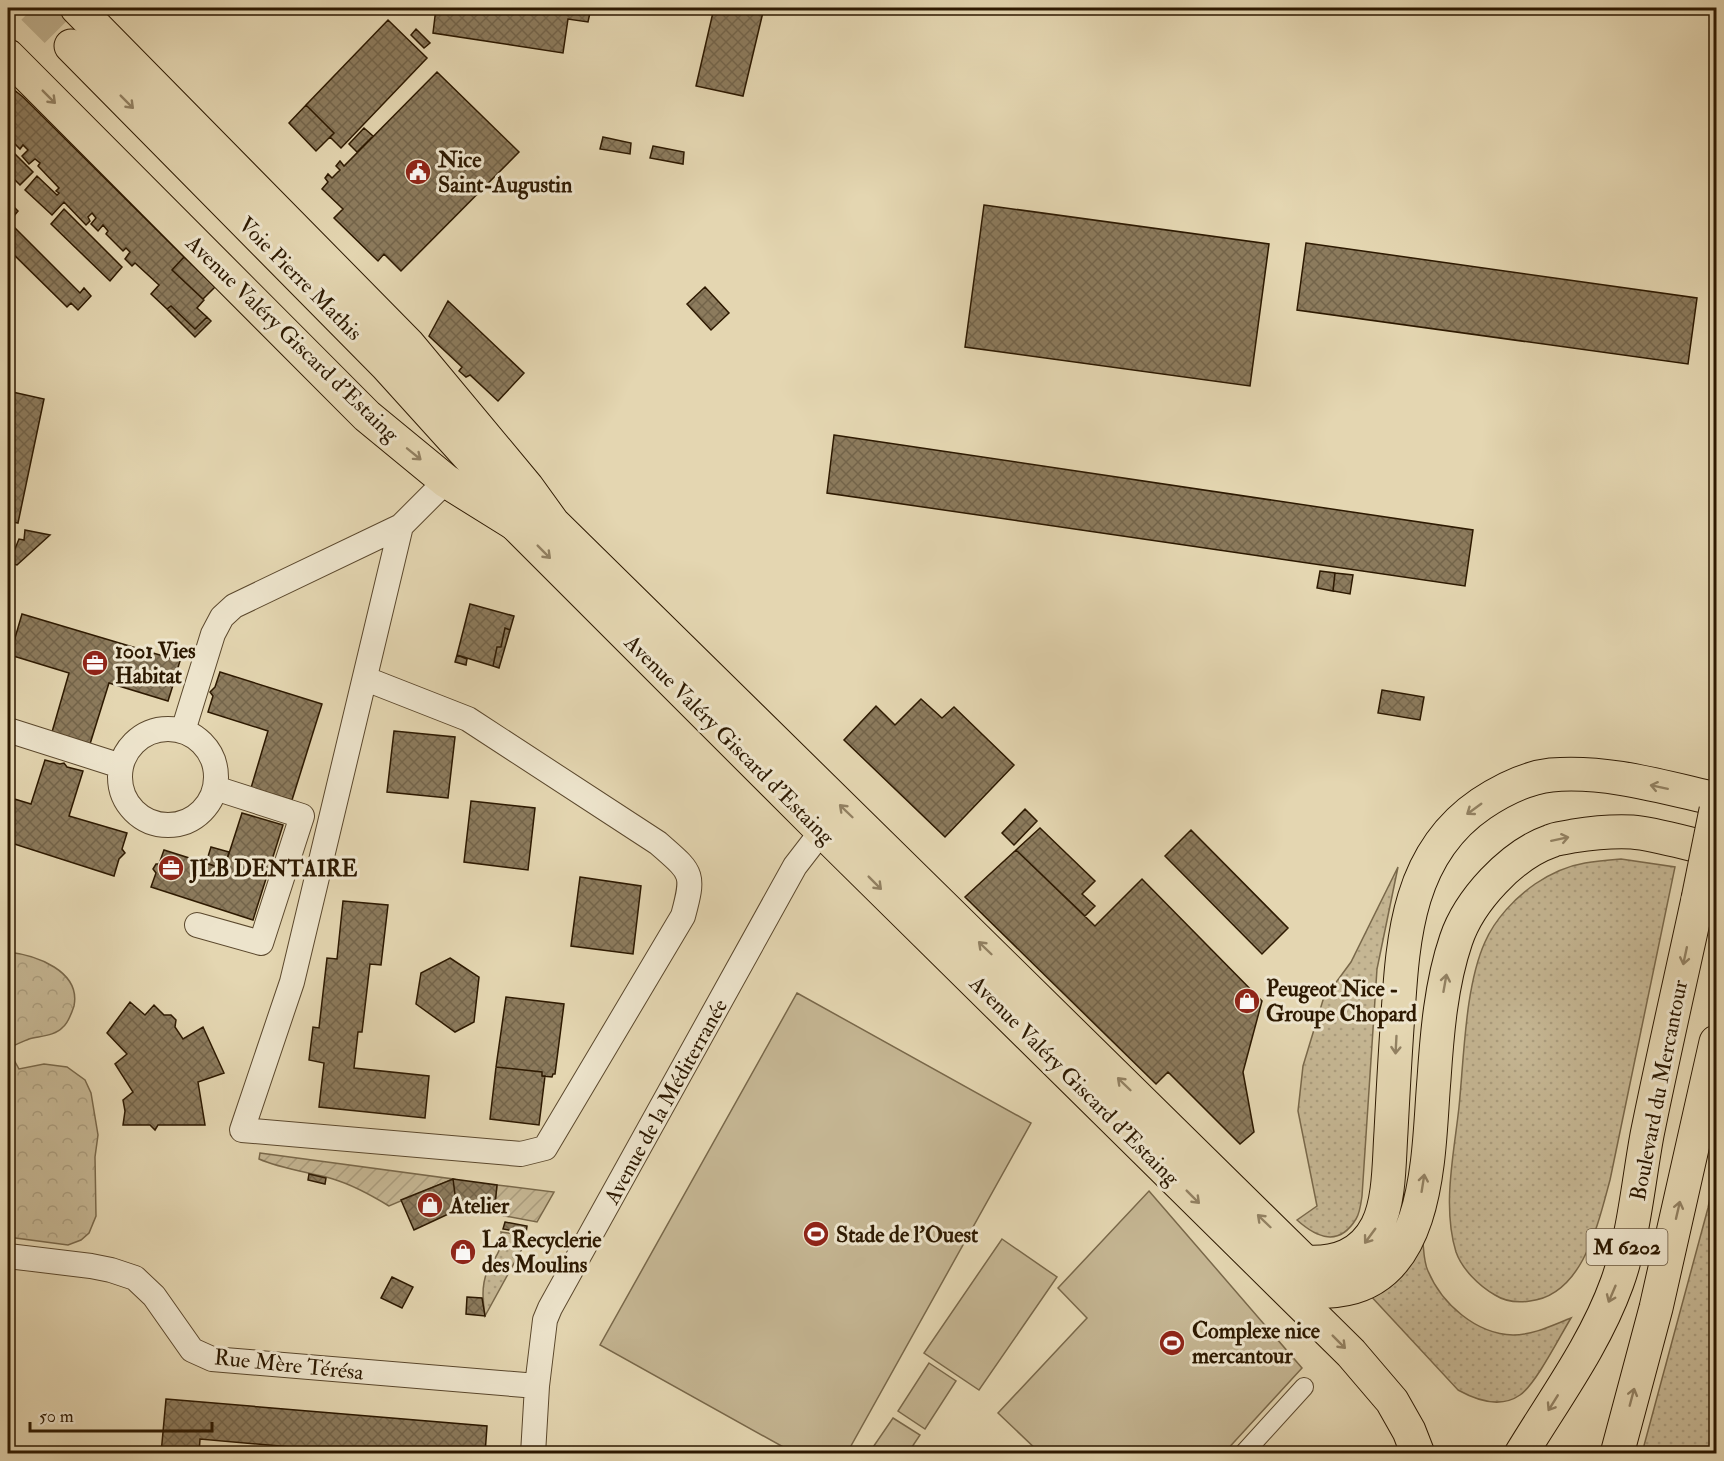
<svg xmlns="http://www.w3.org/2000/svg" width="1724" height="1461" viewBox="0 0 1724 1461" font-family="'IM FELL Double Pica',serif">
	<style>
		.grass { fill: url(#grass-dots); stroke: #79684a; stroke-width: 1.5 }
		.park { fill: url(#park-crowns); stroke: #79684a; stroke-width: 1.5 }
		.garden { fill: url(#garden-furrows); stroke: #79684a; stroke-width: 1.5 }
		.pitch { fill: #c5b693; stroke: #79684a; stroke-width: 1.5 }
		.building { fill: url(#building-cross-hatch); stroke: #2d1901; stroke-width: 1.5 }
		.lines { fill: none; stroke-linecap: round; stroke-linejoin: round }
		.trunk-tunnel { stroke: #bfb08e; stroke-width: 33; stroke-dasharray: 33 16; stroke-linecap: butt }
		.pedestrian-casing { stroke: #5b482d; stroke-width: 20 }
		.minor-casing { stroke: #5b482d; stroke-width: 26 }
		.primary-casing { stroke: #2d1901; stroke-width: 35 }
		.trunk-casing { stroke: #2d1901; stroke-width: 35 }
		.motorway-casing { stroke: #2d1901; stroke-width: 35 }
		.pedestrian { stroke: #ede4cc; stroke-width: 18 }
		.minor { stroke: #ede4cc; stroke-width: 24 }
		.primary { stroke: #e4d6b1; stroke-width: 33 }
		.trunk { stroke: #e4d6b1; stroke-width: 33 }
		.motorway { stroke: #e4d6b1; stroke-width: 33 }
		.primary-bridge-casing { stroke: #2d1901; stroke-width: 35; stroke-linecap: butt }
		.primary-bridge { stroke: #e4d6b1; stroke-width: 33 }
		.oneway { stroke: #928162 }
		.labels { text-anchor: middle; stroke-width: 6; stroke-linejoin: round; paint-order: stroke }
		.shield { fill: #ede4cc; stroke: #67563e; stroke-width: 1.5 }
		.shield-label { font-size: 21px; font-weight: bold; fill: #2d1901 }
		.poi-label { font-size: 22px; font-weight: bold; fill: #2d1901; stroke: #ede4cc; text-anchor: start }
		.street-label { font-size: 22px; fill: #2d1901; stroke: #ede4cc }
	</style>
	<defs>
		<pattern id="grass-dots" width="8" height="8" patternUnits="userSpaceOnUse" patternTransform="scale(1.5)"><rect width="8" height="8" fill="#c5b693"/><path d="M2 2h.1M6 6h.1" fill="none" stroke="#aa9c7d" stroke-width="1.8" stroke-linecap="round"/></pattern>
		<pattern id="park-crowns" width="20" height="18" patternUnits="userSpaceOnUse" patternTransform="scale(1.5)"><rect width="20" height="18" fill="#c5b693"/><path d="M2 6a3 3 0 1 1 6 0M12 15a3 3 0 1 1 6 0" fill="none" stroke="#aa9c7d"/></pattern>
		<pattern id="garden-furrows" width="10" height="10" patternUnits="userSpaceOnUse" patternTransform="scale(1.5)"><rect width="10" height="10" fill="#c5b693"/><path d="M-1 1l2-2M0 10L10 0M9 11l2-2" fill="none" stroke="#aa9c7d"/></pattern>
		<pattern id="building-cross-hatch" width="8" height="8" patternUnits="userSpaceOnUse" patternTransform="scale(1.5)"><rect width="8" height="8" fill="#8c7b5d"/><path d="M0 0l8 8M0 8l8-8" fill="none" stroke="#73644a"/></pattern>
	</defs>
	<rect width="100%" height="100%" fill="#e4d6b1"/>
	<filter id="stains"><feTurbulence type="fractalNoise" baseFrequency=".00333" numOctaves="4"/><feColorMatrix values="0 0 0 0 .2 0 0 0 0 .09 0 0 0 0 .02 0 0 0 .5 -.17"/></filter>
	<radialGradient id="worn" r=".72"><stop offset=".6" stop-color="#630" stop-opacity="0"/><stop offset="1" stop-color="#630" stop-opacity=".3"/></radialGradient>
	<path class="grass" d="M1621,859L1675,867L1610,1180C1598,1224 1583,1295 1530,1301C1517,1303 1506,1302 1495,1295C1479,1286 1462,1269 1456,1252C1442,1206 1454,1154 1459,1107C1464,1058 1465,986 1485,942C1495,919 1515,898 1535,884C1550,874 1567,866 1585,863C1597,861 1609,860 1621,859Z
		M1398,867L1377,969L1362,1196C1361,1203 1360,1213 1356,1219C1339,1247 1317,1238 1297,1220L1317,1206L1298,1111L1303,1066L1323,1000L1351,962Z
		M1716,1168V1453H1642L1708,1208Z
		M501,1232L529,1236L485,1316C483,1301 481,1287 487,1272C495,1256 503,1252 501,1232Z
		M1422,1234C1424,1246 1423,1261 1428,1271C1442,1304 1476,1334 1513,1335C1533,1335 1553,1325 1571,1318C1560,1336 1536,1384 1520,1395C1500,1409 1476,1400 1458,1390L1368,1293Z"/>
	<path class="park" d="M8,952C36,955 81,971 74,1006C72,1012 68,1023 63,1027C55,1036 40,1036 29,1039C22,1042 14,1045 8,1049L19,1069L44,1064L67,1067L85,1080L91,1093L98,1135L95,1157L96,1216L89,1233L81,1240L68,1245L8,1237Z"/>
	<path class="garden" d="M260,1153L453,1179L389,1206C371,1195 353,1185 333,1179C308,1172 282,1169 259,1159Z
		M497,1185L554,1192L537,1222L494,1214Z"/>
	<path class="pitch" d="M797,993L1031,1123L847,1453H794L600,1345Z
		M1149,1191L1302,1368L1224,1453H1040L998,1413L1087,1318L1058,1288Z
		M1002,1239L1057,1277L979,1390L924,1353Z
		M929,1363L956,1381L925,1429L898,1411Z
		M893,1418L920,1435L908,1453H869Z"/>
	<path class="building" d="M432,8H591L588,22L568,19L563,53L433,33L436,8Z
		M714,8H764L743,96L696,86Z
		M388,20L427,58L341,148L330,137L334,133L306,105Z
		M416,29L430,43L424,48L411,35Z
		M437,72L519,152L401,271L384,254L378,261L334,218L343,209L322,189L328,182L325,178L328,174L332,178L340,170L336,166L340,161L344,166Z
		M8,85L23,97L184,257L172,270L204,300L197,308L207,317L195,329L171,306L167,309L151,294L159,285L135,263L132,266L125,259L130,252L126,248L123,251L106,234L108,231L103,225L98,231L91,224L96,218L92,213L88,217L90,221L86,225L64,202L52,215L25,190L37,176L57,195L59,193L56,191L59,188L38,166L40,163L35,159L29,164L22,156L28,150L23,145L20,149L8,137Z
		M306,105L334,133L316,151L289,123Z
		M364,128L373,136L357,152L349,144Z
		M603,137L631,143L630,154L600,149Z
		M653,146L684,152L683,164L650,158Z
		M8,147L33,172L20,185L8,173Z
		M8,201L18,211L9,222L80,293L84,288L91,296L78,310L71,303L67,307L8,249Z
		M984,205L1269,244L1250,386L965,347Z
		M64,209L122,267L110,281L51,224Z
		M1306,243L1697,298L1688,364L1297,310Z
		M184,257L215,287L203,299L172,270Z
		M705,287L729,313L711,330L687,304Z
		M448,301L524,373L498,401L470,375L466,377L459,371L462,367L429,336Z
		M171,306L195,329L207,317L211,321L195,337L167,309Z
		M8,391L44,399L18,523L8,521Z
		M834,435L1473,530L1465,586L827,493Z
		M25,530L50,535L17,565L9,563L19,539L24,540Z
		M1320,571L1335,573L1333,591L1317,588Z
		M1335,573L1353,575L1350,594L1333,591Z
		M470,604L514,616L510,630L505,628L501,647H497L493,666L457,655Z
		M22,614L180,661L175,677L177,683L173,685L168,701L109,683L90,744L52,732L69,673L10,655Z
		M505,628L510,630L499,668L493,666L497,647H501Z
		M457,655L467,659L466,665L455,662Z
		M220,672L322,704L292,800L251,788L268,731L208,712L213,696L210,692L215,687Z
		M1382,690L1424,697L1420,720L1378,713Z
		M921,699L942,718L954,707L1014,765L945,837L844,740L876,706L895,725Z
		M394,731L455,737L448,798L387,792Z
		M45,760L60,764L64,763L67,767L83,771L69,816L127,833L122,849L125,853L119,859L114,876L8,842V797L31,804Z
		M471,801L535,808L528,870L464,862Z
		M1025,809L1037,821L1014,845L1002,833Z
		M242,813L283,825L253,920L151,887L156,873L153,869L156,864H159L164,850L224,869Z
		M1040,828L1095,881L1082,894L1095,906L1085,916L1016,850Z
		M1191,830L1288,928L1262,954L1165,856Z
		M211,847L229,852L224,869L206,863Z
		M1016,850L1095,926L1142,879L1262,1001L1243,1072L1254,1132L1240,1144L1168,1072L1156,1084L965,897Z
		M580,877L641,886L633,954L571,946Z
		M343,901L388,905L381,965L370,964L362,1032H358L354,1068L429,1076L425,1118L319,1107L324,1063L309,1060L313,1027L319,1028L327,958L337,959Z
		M450,958L479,977L474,1022L455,1032L416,1004L421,973Z
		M506,997L564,1004L555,1074H553L552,1077L542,1076V1072L496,1067Z
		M130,1002L145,1015L154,1005L164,1015H171L176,1020L175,1027L183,1039L203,1027L224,1073L198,1082L205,1125H158L155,1130L150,1125H123L125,1111L123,1100L133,1092L115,1064L127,1054L107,1033Z
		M496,1067L542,1072V1076H545L539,1125L490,1119Z
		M309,1174L326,1178L325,1184L308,1180Z
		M453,1179L457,1210L414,1230L401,1200Z
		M453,1179L497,1185L494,1214L457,1210Z
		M505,1222L527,1226L526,1233L503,1229Z
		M392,1277L413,1287L402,1308L381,1298Z
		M467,1297L482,1298L485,1316L466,1314Z
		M166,1399L487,1426L485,1454H372L200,1439L199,1454H161Z"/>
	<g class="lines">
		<path class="trunk-tunnel" d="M33,8L71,46"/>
		<g class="pedestrian-casing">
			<path id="pedestrian" d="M1243,1454L1304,1387"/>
		</g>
		<g class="minor-casing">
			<path id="minor" d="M366,679L468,719L658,843C692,873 695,872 683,916L545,1148L521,1154L242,1130L292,982L401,526L446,481
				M120 777a48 48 0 1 1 96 0a48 48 0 1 1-96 0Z
				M8,730L121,766
				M183,731L213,634L222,617L234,606L401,526
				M197,925L261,943L302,816L215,788
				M8,1256L91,1266L111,1270L135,1278L154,1296L192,1350L212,1359L537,1386
				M533,1454L537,1386L545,1320L550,1308L795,866L822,831"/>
		</g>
		<g class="primary-casing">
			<path id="primary" d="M77,8L408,344L527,487L553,523L1305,1262
				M8,56L367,416L446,481L515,524L822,831L1351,1353L1392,1401L1409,1431L1418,1454
				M1521,1454C1555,1398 1595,1344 1617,1283C1634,1236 1638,1184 1647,1135C1663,1056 1681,978 1698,899
				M1617,1454L1656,1308L1716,1042"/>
		</g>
		<g class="trunk-casing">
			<path id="trunk" d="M71,46L387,366L473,461L515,524"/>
		</g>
		<g class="motorway-casing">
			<path id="motorway" d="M1305,1262C1336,1264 1362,1255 1377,1226C1390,1201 1389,1160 1391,1132C1393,1093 1395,1054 1398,1014C1403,935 1409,853 1481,804C1502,790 1525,778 1551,775C1606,770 1663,787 1716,799
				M1283,1285C1305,1292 1323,1294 1346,1289C1432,1271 1428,1148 1434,1079C1437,1034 1441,984 1456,940C1469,901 1511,855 1551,841C1557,838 1566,838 1573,836C1592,833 1613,831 1632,832C1657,834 1691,845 1716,850"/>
		</g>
		<use href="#pedestrian" class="pedestrian"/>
		<use href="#minor" class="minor"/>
		<use href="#primary" class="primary"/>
		<use href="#trunk" class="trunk"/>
		<use href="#motorway" class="motorway"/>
		<g class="primary-bridge-casing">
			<path id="primary-bridge" d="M1698,899L1716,810"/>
		</g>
		<use href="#primary-bridge" class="primary-bridge"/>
	</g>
	<defs><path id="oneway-shaft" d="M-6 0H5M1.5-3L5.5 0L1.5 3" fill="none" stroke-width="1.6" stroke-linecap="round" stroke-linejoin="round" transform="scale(1.5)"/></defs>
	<g class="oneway">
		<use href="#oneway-shaft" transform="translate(49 97) rotate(45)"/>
		<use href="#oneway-shaft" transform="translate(127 102) rotate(45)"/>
		<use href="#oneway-shaft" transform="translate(414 454) rotate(39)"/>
		<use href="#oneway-shaft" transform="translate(544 552) rotate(45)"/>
		<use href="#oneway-shaft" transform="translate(1659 787) rotate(-168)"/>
		<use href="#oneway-shaft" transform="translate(1474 809) rotate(144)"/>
		<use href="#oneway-shaft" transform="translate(846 811) rotate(-136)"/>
		<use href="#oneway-shaft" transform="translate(1560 839) rotate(-12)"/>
		<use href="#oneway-shaft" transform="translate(875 883) rotate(45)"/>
		<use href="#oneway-shaft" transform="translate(985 948) rotate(-136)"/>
		<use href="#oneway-shaft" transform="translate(1685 956) rotate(102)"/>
		<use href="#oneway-shaft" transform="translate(1445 983) rotate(-80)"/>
		<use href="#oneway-shaft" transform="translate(1396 1045) rotate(93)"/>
		<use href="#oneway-shaft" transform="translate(1124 1084) rotate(-136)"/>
		<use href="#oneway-shaft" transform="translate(1423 1183) rotate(-81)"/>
		<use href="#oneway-shaft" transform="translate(1193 1197) rotate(45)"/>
		<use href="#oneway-shaft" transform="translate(1678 1210) rotate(-77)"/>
		<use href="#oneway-shaft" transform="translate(1264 1221) rotate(-136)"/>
		<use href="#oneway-shaft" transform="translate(1370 1236) rotate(126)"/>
		<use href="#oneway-shaft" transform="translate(1612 1294) rotate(113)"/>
		<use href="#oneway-shaft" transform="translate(1339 1342) rotate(45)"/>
		<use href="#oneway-shaft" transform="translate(1632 1397) rotate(-75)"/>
		<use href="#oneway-shaft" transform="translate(1553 1403) rotate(122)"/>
	</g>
	<defs>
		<g id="civic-disc" transform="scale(1.35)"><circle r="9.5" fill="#8f2418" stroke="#ede4cc"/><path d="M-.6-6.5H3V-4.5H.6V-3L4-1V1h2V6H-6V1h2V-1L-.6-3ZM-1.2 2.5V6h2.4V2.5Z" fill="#fff"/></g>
		<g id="office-disc" transform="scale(1.35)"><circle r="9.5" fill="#8f2418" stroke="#ede4cc"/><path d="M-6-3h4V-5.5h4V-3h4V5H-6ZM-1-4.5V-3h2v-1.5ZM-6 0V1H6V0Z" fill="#fff"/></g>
		<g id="shop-disc" transform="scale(1.35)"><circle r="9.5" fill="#8f2418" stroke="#ede4cc"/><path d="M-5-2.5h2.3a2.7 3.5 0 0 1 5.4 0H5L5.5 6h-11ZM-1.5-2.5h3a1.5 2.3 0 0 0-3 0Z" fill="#fff"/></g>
		<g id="stadium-disc" transform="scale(1.35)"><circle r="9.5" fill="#8f2418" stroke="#ede4cc"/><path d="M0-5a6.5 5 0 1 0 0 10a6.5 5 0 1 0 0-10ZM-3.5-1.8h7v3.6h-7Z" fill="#fff"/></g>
	</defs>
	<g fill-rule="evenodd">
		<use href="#civic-disc" x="418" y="172"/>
		<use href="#office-disc" x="95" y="663"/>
		<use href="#office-disc" x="171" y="868"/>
		<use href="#shop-disc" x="1247" y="1001"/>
		<use href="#shop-disc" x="430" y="1205"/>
		<use href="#stadium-disc" x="816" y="1234"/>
		<use href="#shop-disc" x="463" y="1252"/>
		<use href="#stadium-disc" x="1172" y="1343"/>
	</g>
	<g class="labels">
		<rect class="shield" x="1586.5" y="1229" width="81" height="36" rx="4.5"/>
		<g class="shield-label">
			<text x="1627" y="1254">M 6202</text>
		</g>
		<g class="poi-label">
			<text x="438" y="167">Nice<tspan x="438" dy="25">Saint-Augustin</tspan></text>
			<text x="115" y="658">1001 Vies<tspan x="115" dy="25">Habitat</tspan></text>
			<text x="190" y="876">JLB DENTAIRE</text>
			<text x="1266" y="996">Peugeot Nice -<tspan x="1266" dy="25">Groupe Chopard</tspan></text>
			<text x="450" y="1213">Atelier</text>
			<text x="836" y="1242">Stade de l'Ouest</text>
			<text x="482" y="1247">La Recyclerie<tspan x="482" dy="25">des Moulins</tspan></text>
			<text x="1192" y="1338">Complexe nice<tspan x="1192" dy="25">mercantour</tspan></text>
		</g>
		<g class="street-label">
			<text transform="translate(301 278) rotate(45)" y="8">Voie Pierre Mathis</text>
			<text transform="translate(293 338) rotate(44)" y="8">Avenue Valéry Giscard d'Estaing</text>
			<text transform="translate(730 739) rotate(45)" y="8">Avenue Valéry Giscard d'Estaing</text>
			<text transform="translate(1075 1080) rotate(45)" y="8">Avenue Valéry Giscard d'Estaing</text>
			<text transform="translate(1658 1090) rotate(-79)" y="8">Boulevard du Mercantour</text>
			<text transform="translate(665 1101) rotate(-61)" y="8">Avenue de la Méditerranée</text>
			<text transform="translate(289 1364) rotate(6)" y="8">Rue Mère Térésa</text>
		</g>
	</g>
	<rect width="1724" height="1461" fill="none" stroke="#e4d6b1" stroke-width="30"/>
	<rect x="9" y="9" width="1706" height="1443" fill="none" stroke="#2d1901" stroke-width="3"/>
	<rect x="15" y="15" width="1694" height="1431" fill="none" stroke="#2d1901" stroke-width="1.5"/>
	<path d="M30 1422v9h182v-9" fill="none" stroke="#2d1901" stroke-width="3"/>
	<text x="39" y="1422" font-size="18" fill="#2d1901" stroke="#ede4cc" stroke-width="4.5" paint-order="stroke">50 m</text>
	<rect width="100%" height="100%" filter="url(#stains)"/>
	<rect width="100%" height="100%" fill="url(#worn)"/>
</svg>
